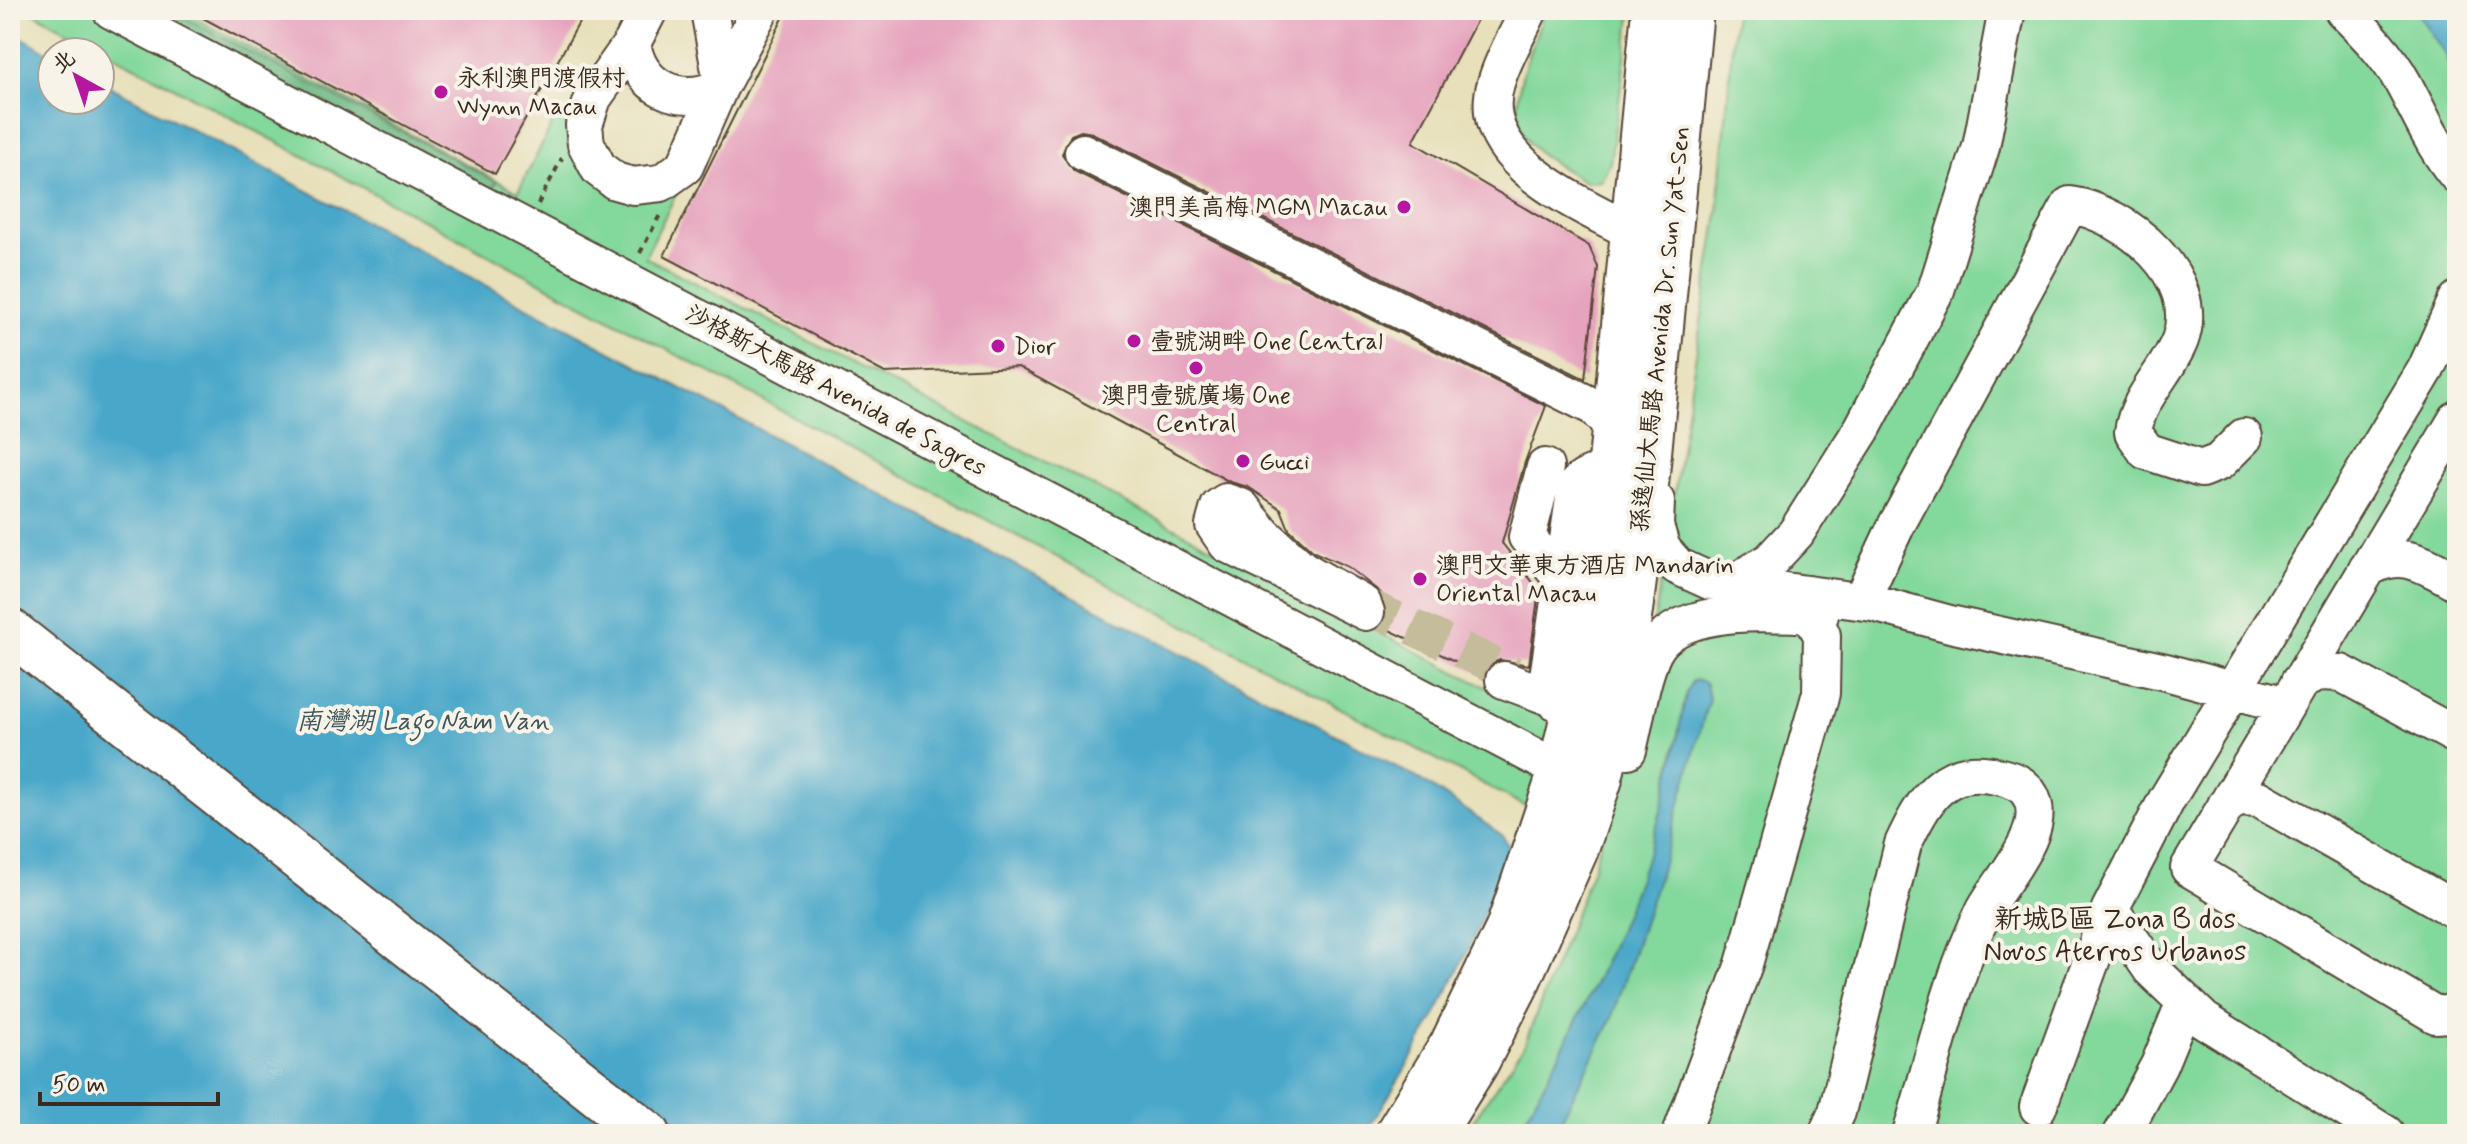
<svg xmlns="http://www.w3.org/2000/svg" width="2467" height="1144" viewBox="0 0 2467 1144" font-family="Mynerve,'LXGW WenKai TC',sans-serif">
	<style>
		.green { fill: #83d89b; stroke: #5f815c; stroke-width: 2 }
		.forest { fill: #6ab883; stroke: #527150; stroke-width: 2 }
		.water { fill: #4aa7c9; stroke: #426874; stroke-width: 2 }
		.building { fill: #e6a3bd }
		.lines { fill: none; stroke-linecap: round; stroke-linejoin: round }
		.minor-tunnel { stroke: #c5bc9b; stroke-width: 36; stroke-dasharray: 36 18; stroke-linecap: butt }
		.minor-casing { stroke: #554535; stroke-width: 40 }
		.major-casing { stroke: #554535; stroke-width: 48 }
		.path { stroke: #554535; stroke-width: 4; stroke-dasharray: 6 6; stroke-linecap: butt }
		.minor { stroke: #fff; stroke-width: 36 }
		.major { stroke: #fff; stroke-width: 44 }
		.poi-dot { fill: #b5179e; stroke: #f7f3e8; stroke-width: 3 }
		.labels { text-anchor: middle; stroke-width: 8; stroke-linejoin: round; paint-order: stroke }
		.poi-label { font-size: 24px; fill: #3b2a1e; stroke: #f7f3e8; text-anchor: start }
		.street-label { font-size: 24px; fill: #3b2a1e; stroke: #f7f3e8 }
		.water-label { font-size: 26px; font-style: italic; fill: #40565a; stroke: #f7f3e8 }
		.quarter-label { font-size: 28px; fill: #3b2a1e; stroke: #f7f3e8 }
	</style>
	<rect width="100%" height="100%" fill="#f7f3e8"/>
	<filter id="ink" filterUnits="userSpaceOnUse"><feTurbulence type="fractalNoise" baseFrequency=".0125" numOctaves="2"/><feDisplacementMap in="SourceGraphic" scale="16" xChannelSelector="R" yChannelSelector="G"/><feConvolveMatrix kernelMatrix="1 2 1 2 8 2 1 2 1" color-interpolation-filters="sRGB"/></filter>
	<filter id="wash" filterUnits="userSpaceOnUse"><feTurbulence type="fractalNoise" baseFrequency=".006" numOctaves="4" result="noise"/><feDisplacementMap in="SourceGraphic" scale="32" xChannelSelector="R" yChannelSelector="G"/><feGaussianBlur stdDeviation="1.8" result="paint"/><feColorMatrix in="noise" values="0 0 0 0 0 0 0 0 0 0 0 0 0 0 0 0 0 1.4 0 .05"/><feComposite in="paint" operator="in"/></filter>
	<g filter="url(#wash)">
		<rect width="100%" height="100%" fill="#e7e0ba"/>
		<path class="green" d="M29,10H180L518,192L560,109L579,155L682,182L645,257L1552,721L1530,809Z
			M1545,10H1632L1610,163L1601,181L1585,182C1568,171 1547,161 1533,147C1498,111 1533,48 1545,10Z
			M1735,10H2457V1134H1529L1628,970L1671,834L1687,691C1678,731 1672,772 1661,811C1629,924 1573,1031 1517,1134H1464L1524,1046L1594,865L1641,707L1718,213Z"/>
		<path class="forest" d="M115,10H170L497,182L484,205Z"/>
		<path class="water" d="M2415,10L2457,13V86L2447,57Z
			M10,30L52,55V100H100V81L1421,780L1502,835L1509,847C1475,949 1423,1044 1365,1134H10Z
			M1699,680L1706,684L1709,699L1662,867L1609,1025L1554,1134H1517C1573,1031 1629,924 1661,811C1672,772 1678,730 1687,691L1692,681Z"/>
		<g id="blocks">
			<path class="building" d="M188,10H586L495,174Z
				M787,10H1482L1413,142L1589,246L1598,267L1585,379L1092,133L1081,131L1071,135L1062,154L1074,171L1546,406L1525,462L1502,543L1539,590L1529,665L1500,660L1490,664L1484,675L1381,626L1387,611L1381,593L1348,567L1314,552L1289,529L1281,509L1248,487L1230,482L1018,367L885,373L664,256Z"/>
		</g>
	</g>
	<g filter="url(#ink)">
		<use href="#blocks" fill-opacity="0" stroke="#554535" stroke-width="2"/>
		<g class="lines">
			<path class="minor-tunnel" d="M1363,604L1513,674"/>
			<g class="minor-casing">
				<path id="minor" d="M111,10L1560,770
					M649,10L632,43L593,98L584,125L586,144L599,169L615,181L633,186L661,183L685,166L719,88L760,10
					M709,10L722,82
					M1529,10C1518,34 1503,58 1496,83C1472,160 1581,204 1633,232
					M2343,10C2365,32 2388,55 2403,83C2420,114 2434,148 2457,175
					M632,43C639,88 679,106 719,88
					M1083,152L1594,407L1615,430
					M2457,419L2189,868L2436,1015L2457,1013
					M1545,467L1527,537L1563,580
					M1656,501L1655,526L1662,549L1677,566L1710,581L1873,603L1950,624L2166,672L2286,705
					M2367,569C2401,547 2425,565 2457,582
					M1732,584L1770,561L1796,533L1862,429L1936,290L1981,147L2007,10
					M1861,601L1897,524L2070,205C2126,213 2203,277 2180,340C2167,373 2138,396 2133,432L2146,451L2201,469L2219,462L2244,437
					M1363,604L1302,569L1264,535L1241,507L1226,502L1219,507L1214,525L1227,544L1366,612
					M1504,680L1569,704
					M2299,682L2320,672L2341,673L2457,736
					M1555,701L1548,690V677L1576,485C1586,473 1602,475 1611,462
					M1628,750C1636,719 1640,682 1653,653C1677,603 1773,614 1820,615
					M2226,805L2239,798L2259,799L2457,911
					M2110,909L2151,969L2204,1020L2386,1134
					M2038,1107L2110,909L2167,799L2426,369L2457,300
					M1681,1134L1744,964L1821,693L1822,635L1811,615
					M1827,1134L1837,1112L1903,844C1924,800 1944,762 2001,777C2013,780 2023,783 2030,795C2050,829 2000,881 1985,909C1951,976 1933,1062 1911,1134
					M2122,1134L2159,1065L2184,1004"/>
			</g>
			<g class="major-casing">
				<path id="major" d="M10,631L648,1134
					M1397,1134L1452,1045L1508,929L1558,780L1575,706L1611,462L1654,10
					M1432,1134L1476,1063L1515,987L1576,849L1599,782L1617,707L1644,506L1691,10"/>
			</g>
			<path class="path" d="M538,204L562,158
				M640,253L662,211"/>
			<use href="#minor" class="minor"/>
			<use href="#major" class="major"/>
		</g>
	</g>
	<g class="poi-dot">
		<circle cx="441" cy="92" r="8"/>
		<circle cx="1404" cy="207" r="8"/>
		<circle cx="1134" cy="341" r="8"/>
		<circle cx="998" cy="346" r="8"/>
		<circle cx="1196" cy="368" r="8"/>
		<circle cx="1243" cy="461" r="8"/>
		<circle cx="1420" cy="579" r="8"/>
	</g>
	<g class="labels">
		<g class="poi-label">
			<text x="457" y="86">永利澳門渡假村<tspan x="457" dy="28">Wynn Macau</tspan></text>
			<text x="1388" y="215" text-anchor="end">澳門美高梅 MGM Macau</text>
			<text x="1150" y="349">壹號湖畔 One Central</text>
			<text x="1014" y="354">Dior</text>
			<text x="1196" y="403" text-anchor="middle">澳門壹號廣塲 One<tspan x="1196" dy="28">Central</tspan></text>
			<text x="1259" y="469">Gucci</text>
			<text x="1436" y="573">澳門文華東方酒店 Mandarin<tspan x="1436" dy="28">Oriental Macau</tspan></text>
		</g>
		<g class="street-label">
			<text transform="translate(1660 329) rotate(-84)" y="8">孫逸仙大馬路 Avenida Dr. Sun Yat-Sen</text>
			<text transform="translate(836 390) rotate(28)" y="8">沙格斯大馬路 Avenida de Sagres</text>
		</g>
		<g class="water-label">
			<text x="423" y="729">南灣湖 Lago Nam Van</text>
		</g>
		<g class="quarter-label">
			<text x="2115" y="928">新城B區 Zona B dos<tspan x="2115" dy="32">Novos Aterros Urbanos</tspan></text>
		</g>
	</g>
	<rect width="2467" height="1144" fill="none" stroke="#f7f3e8" stroke-width="40"/>
	<g transform="translate(76 76) rotate(320)"><circle r="38" fill="#f7f3e8" stroke="#aca397" stroke-width="2"/>
	<path d="M0-6L14 30L0 20L-14 30Z" fill="#b5179e"/>
	<text y="-12" font-size="22" font-weight="bold" text-anchor="middle" fill="#3b2a1e">北</text>
	</g>
	<path d="M40 1092v12h178v-12" fill="none" stroke="#3b2a1e" stroke-width="4"/>
	<text x="52" y="1092" font-size="24" fill="#3b2a1e" stroke="#f7f3e8" stroke-width="6" paint-order="stroke">50 m</text>
</svg>
